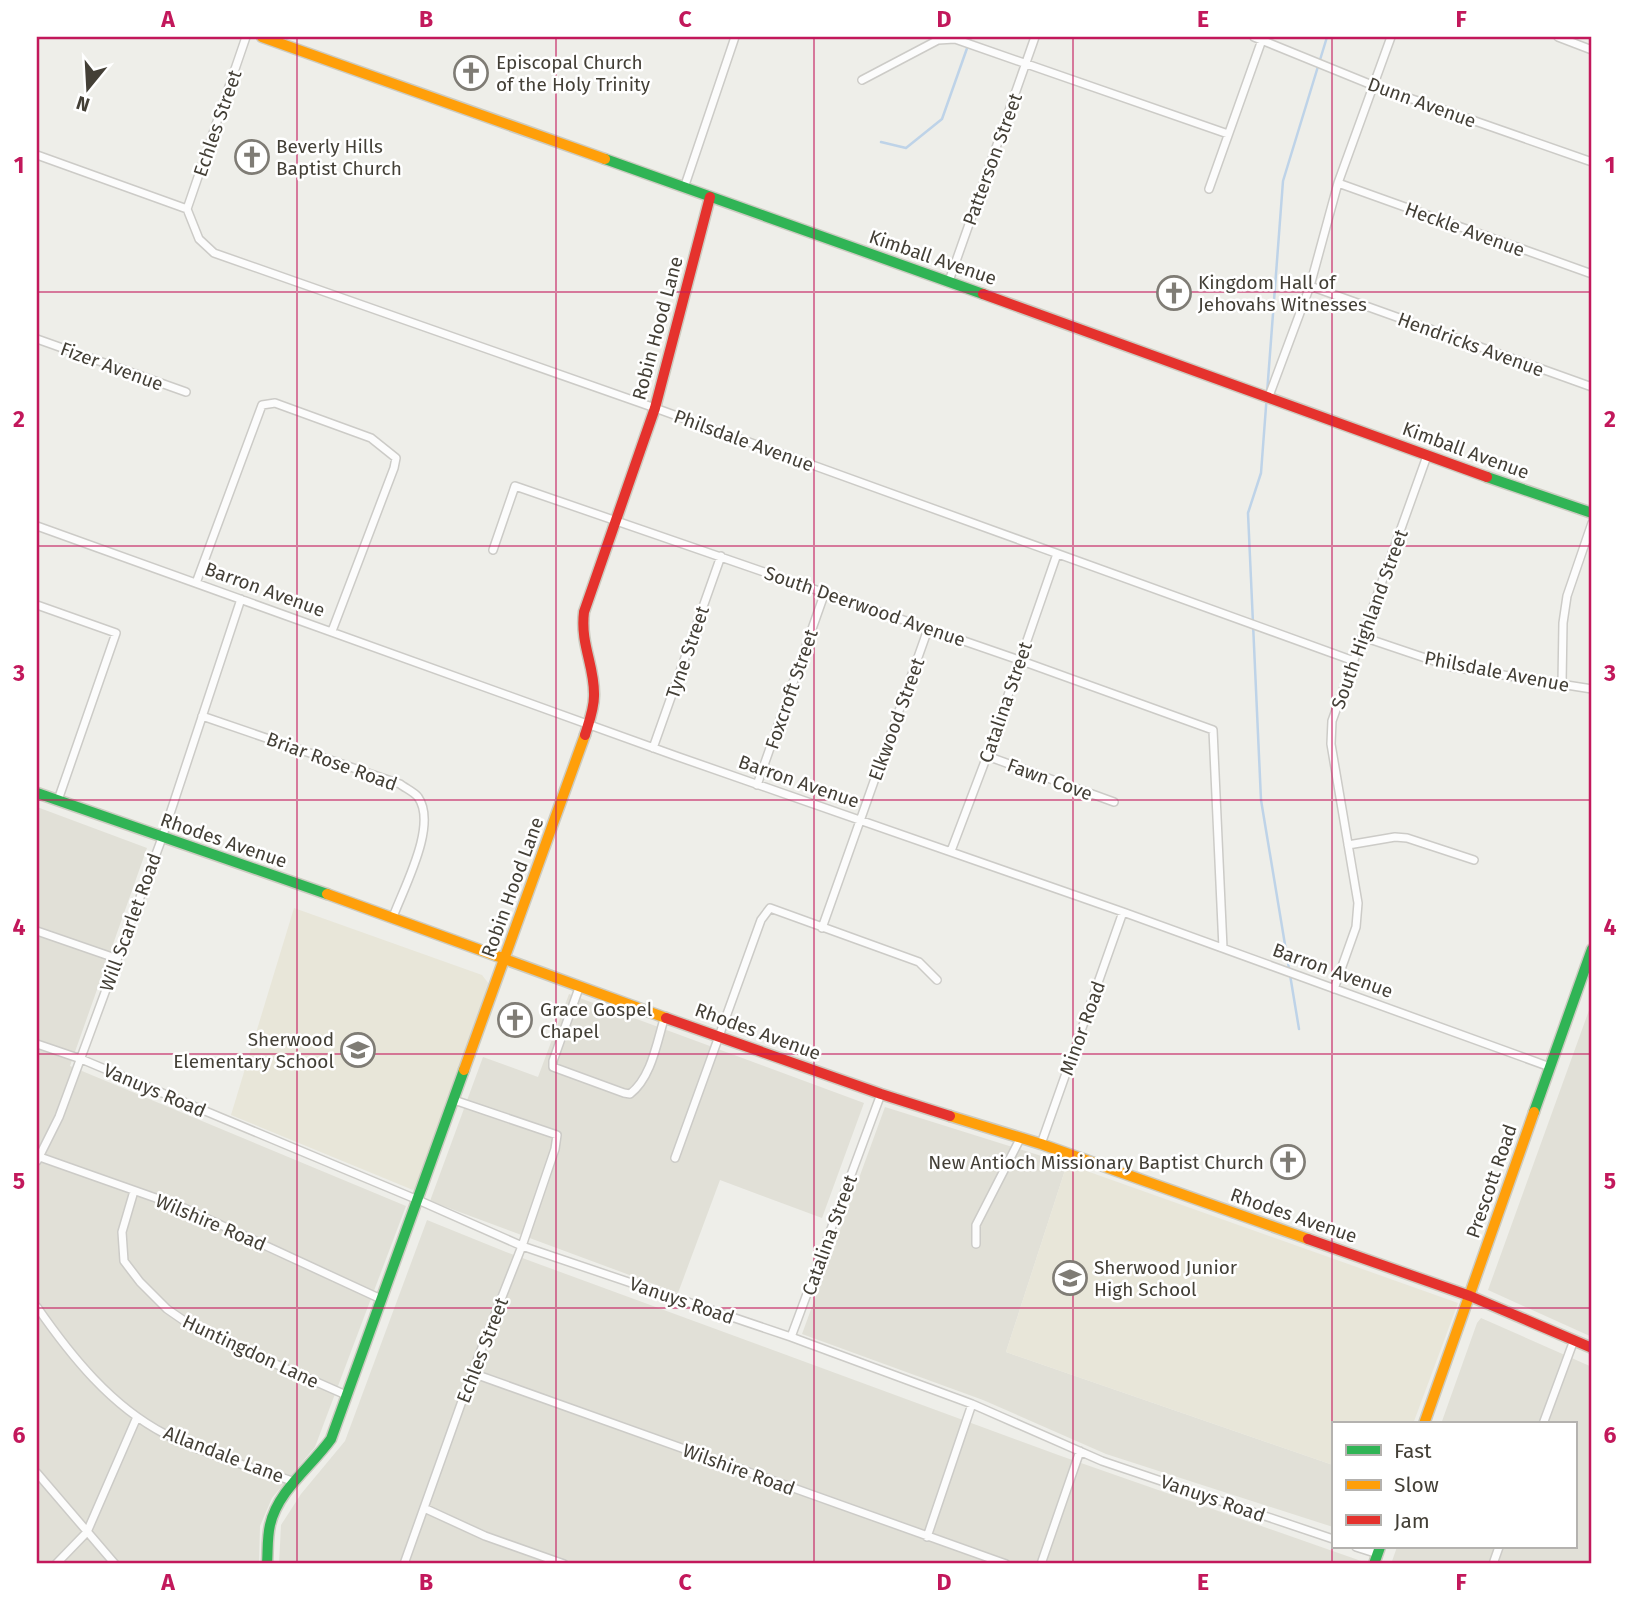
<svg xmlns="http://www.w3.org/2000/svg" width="1629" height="1601" viewBox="0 0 1629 1601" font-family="'Fira Sans',sans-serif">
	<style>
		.residential { fill: #e1e0d7 }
		.education { fill: #e8e6d9 }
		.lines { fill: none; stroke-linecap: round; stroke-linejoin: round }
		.stream { stroke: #bed3e8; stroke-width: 2.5 }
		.street-casing { stroke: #cccbc7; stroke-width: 10 }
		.fast-casing { stroke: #cccbc1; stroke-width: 13 }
		.slow-casing { stroke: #cccbc1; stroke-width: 13 }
		.jam-casing { stroke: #cccbc1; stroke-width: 13 }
		.street { stroke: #fcfcfc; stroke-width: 7 }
		.fast { stroke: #30b455; stroke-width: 10 }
		.slow { stroke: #ff9f0a; stroke-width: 10 }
		.jam { stroke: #e5322d; stroke-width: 10 }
		.grid { fill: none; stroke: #c2185b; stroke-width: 2; stroke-opacity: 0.55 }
		.labels { text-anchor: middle; stroke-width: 5; stroke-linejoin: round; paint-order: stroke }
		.poi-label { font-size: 19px; fill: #433f36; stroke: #fff; text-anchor: start }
		.street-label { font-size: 19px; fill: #433f36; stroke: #fff }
		.neatline { fill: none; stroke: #c2185b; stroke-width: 2.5 }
		.grid-label { font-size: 23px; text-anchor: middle; font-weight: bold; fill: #c2185b }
	</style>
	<rect width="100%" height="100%" fill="#eeeee9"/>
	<path class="residential" d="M37,807L147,848L70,1066L406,1206L315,1447L272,1498L260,1526L259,1564H37Z
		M569,994L864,1103L822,1218L720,1180L678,1293L430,1201L483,1057L538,1077Z
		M1592,1002V1337L1488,1290Z
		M885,1107L1067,1164L1006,1352L1333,1465V1527L1106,1454L983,1400L802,1334Z
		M427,1220L506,1252L1061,1456L1364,1562L1363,1564H279L281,1525L301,1494L345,1441Z
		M1481,1318L1592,1367V1564H1391L1397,1547H1575V1424H1441L1477,1323Z"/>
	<path class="education" d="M294,908L482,975L489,984L417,1187L413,1190L231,1115Z
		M1067,1164L1458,1303L1413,1424H1333V1465L1006,1352Z"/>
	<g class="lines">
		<path class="stream" d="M881,142L906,148L942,119L971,37
			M1299,1029L1261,800L1248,513L1261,473L1283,181L1327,37"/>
		<g class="street-casing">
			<path id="street" d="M1254,37L1372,85L1592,162
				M1558,37L1592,50
				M862,80L938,40L955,39L1228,134
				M37,155L187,209L199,239L214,253L655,408L1354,661
				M1338,183L1592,274
				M684,188L735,37
				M1209,189L1263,37
				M187,209L246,37
				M949,281L1035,37
				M1310,286L1592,387
				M37,339L186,392
				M1269,396L1310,286L1338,183L1391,37
				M37,526L676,756L1123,912L1550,1067
				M493,550L515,486L1019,660L1213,730L1223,948
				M196,583L262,405L275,403L371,438L396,458L394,468L332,631
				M37,605L116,633L58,800
				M1363,637L1452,667L1592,689
				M1562,683L1563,623L1567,596L1592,523
				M202,716L400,784C405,788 414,792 418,797C438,825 404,887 393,917
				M653,748L721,556
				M987,756L1114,802
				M757,785L825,592
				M1348,845L1395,837L1407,838L1474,860
				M951,851L987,756L1057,554
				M822,928L928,629
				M37,931L115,958
				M579,988L553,1061V1067L624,1093L630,1094C652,1077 657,1041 665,1016
				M1334,989L1356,927L1358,903L1331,744L1332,721L1427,456
				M37,1044L81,1059L418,1200L522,1246L791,1337L972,1404L1102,1461L1333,1539
				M1041,1144L1123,912
				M37,1156L184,1208L381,1299
				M675,1158L761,920L770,908L919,962L937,980
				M37,1161L59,1117L162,838L241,599
				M134,1191L122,1232L124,1261L140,1282L167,1309L196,1329L346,1395
				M976,1244V1225L1020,1139
				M37,1307C71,1356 111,1406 165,1434C206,1455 252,1467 295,1482
				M791,1337L881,1094
				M472,1373L1006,1564
				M1543,1424L1574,1340
				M37,1473L115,1564
				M424,1508L485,1536L564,1564
				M927,1537L972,1404
				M1356,1547L1378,1554
				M56,1564L87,1532L137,1417
				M404,1564L472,1373L522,1246L555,1149L557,1135L454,1100
				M1041,1564L1080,1451
				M1493,1564L1499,1547"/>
		</g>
		<g class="fast-casing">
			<path id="fast" d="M605,159L983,294
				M1487,477L1592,513
				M37,793L327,894
				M1534,1112L1592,949
				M267,1564C268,1551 267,1538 270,1525C278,1490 311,1467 331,1439L464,1070
				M1374,1564L1380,1547"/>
		</g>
		<g class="slow-casing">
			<path id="slow" d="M262,37L605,159
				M327,894L666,1018
				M464,1070L585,735
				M950,1116L1041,1144L1308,1239
				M1424,1424L1534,1112"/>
		</g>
		<g class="jam-casing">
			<path id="jam" d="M983,294L1487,477
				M585,735C589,722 594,709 594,696C595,666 580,645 584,612L655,408L710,197
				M666,1018L881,1094L950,1116
				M1308,1239L1470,1296L1592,1348"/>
		</g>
		<use href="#street" class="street"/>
		<use href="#fast" class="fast"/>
		<use href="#slow" class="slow"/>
		<use href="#jam" class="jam"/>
	</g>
	<path class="grid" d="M297,37V1564M556,37V1564M814,37V1564M1073,37V1564M1332,37V1564M37,292H1592M37,546H1592M37,800H1592M37,1054H1592M37,1308H1592"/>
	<defs>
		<g id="church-ring" transform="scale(1.75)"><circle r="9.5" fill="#fff" stroke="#7f7c75" stroke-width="1.5"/><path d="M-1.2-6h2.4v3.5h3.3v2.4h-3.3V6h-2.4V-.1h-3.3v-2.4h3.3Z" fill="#7f7c75"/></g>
		<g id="school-ring" transform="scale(1.75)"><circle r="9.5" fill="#fff" stroke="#7f7c75" stroke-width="1.5"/><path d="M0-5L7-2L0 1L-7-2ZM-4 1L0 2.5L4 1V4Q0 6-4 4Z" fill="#7f7c75"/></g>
	</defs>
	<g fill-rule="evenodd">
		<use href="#church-ring" x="471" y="73"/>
		<use href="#church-ring" x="252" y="157"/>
		<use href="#church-ring" x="1174" y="293"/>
		<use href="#church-ring" x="515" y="1020"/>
		<use href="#school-ring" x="358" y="1050"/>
		<use href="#church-ring" x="1288" y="1162"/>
		<use href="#school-ring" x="1070" y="1278"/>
	</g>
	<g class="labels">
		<g class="poi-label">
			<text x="496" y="69">Episcopal Church<tspan x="496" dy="22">of the Holy Trinity</tspan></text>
			<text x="276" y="153">Beverly Hills<tspan x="276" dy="22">Baptist Church</tspan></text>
			<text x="1198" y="289">Kingdom Hall of<tspan x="1198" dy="22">Jehovahs Witnesses</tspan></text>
			<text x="540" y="1016">Grace Gospel<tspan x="540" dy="22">Chapel</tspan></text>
			<text x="334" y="1046" text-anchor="end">Sherwood<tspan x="334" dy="22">Elementary School</tspan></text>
			<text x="1264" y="1169" text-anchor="end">New Antioch Missionary Baptist Church</text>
			<text x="1094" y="1274">Sherwood Junior<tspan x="1094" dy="22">High School</tspan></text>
		</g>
		<g class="street-label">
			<text transform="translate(1422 102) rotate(20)" y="7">Dunn Avenue</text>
			<text transform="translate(217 123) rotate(-71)" y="7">Echles Street</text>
			<text transform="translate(992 159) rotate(-70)" y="7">Patterson Street</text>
			<text transform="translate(1465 229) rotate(20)" y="7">Heckle Avenue</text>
			<text transform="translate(933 257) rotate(19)" y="7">Kimball Avenue</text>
			<text transform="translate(657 328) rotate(-75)" y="7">Robin Hood Lane</text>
			<text transform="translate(1471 344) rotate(20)" y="7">Hendricks Avenue</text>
			<text transform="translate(112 366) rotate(20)" y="7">Fizer Avenue</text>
			<text transform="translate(744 440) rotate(20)" y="7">Philsdale Avenue</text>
			<text transform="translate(1466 450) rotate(20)" y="7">Kimball Avenue</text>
			<text transform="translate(265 589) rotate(20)" y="7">Barron Avenue</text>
			<text transform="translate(865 606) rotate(19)" y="7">South Deerwood Avenue</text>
			<text transform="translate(1369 619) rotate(-70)" y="7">South Highland Street</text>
			<text transform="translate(687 652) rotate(-71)" y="7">Tyne Street</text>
			<text transform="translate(1497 671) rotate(11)" y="7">Philsdale Avenue</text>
			<text transform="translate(791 689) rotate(-71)" y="7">Foxcroft Street</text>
			<text transform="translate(1005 702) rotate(-71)" y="7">Catalina Street</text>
			<text transform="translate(896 719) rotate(-70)" y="7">Elkwood Street</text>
			<text transform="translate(332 761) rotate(20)" y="7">Briar Rose Road</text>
			<text transform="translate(1050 779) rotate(20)" y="7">Fawn Cove</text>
			<text transform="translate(799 781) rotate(19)" y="7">Barron Avenue</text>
			<text transform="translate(224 840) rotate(19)" y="7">Rhodes Avenue</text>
			<text transform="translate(512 887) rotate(-70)" y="7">Robin Hood Lane</text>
			<text transform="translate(130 922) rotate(-70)" y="7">Will Scarlet Road</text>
			<text transform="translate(1333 970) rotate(20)" y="7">Barron Avenue</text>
			<text transform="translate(1082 1028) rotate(-70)" y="7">Minor Road</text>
			<text transform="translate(758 1031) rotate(20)" y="7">Rhodes Avenue</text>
			<text transform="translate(155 1090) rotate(23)" y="7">Vanuys Road</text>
			<text transform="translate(1491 1181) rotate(-71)" y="7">Prescott Road</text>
			<text transform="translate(1294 1215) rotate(19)" y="7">Rhodes Avenue</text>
			<text transform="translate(211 1222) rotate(23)" y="7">Wilshire Road</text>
			<text transform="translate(829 1235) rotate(-70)" y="7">Catalina Street</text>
			<text transform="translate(682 1300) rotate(19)" y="7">Vanuys Road</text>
			<text transform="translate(482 1350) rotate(-69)" y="7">Echles Street</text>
			<text transform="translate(251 1351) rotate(25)" y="7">Huntingdon Lane</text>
			<text transform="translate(224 1454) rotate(21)" y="7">Allandale Lane</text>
			<text transform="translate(739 1469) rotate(20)" y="7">Wilshire Road</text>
			<text transform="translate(1213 1498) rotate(19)" y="7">Vanuys Road</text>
		</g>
	</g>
	<rect width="1629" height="1601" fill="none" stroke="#ffffff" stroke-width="77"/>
	<rect x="1332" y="1422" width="245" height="126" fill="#ffffff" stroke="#b4b2af" stroke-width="2"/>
	<rect x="1346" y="1445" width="35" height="10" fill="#30b455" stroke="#b4b2af" stroke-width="2"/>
	<text x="1394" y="1458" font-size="21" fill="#433f36">Fast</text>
	<rect x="1346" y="1480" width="35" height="10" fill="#ff9f0a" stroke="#b4b2af" stroke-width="2"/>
	<text x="1394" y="1492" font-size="21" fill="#433f36">Slow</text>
	<rect x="1346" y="1515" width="35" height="10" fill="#e5322d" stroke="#b4b2af" stroke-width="2"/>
	<text x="1394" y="1528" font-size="21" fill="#433f36">Jam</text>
	<g transform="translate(88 88) rotate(198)" stroke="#ffffff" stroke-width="5" paint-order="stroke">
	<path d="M0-5L12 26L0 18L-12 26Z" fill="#433f36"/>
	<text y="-10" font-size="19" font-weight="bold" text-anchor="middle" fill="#433f36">N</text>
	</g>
	<rect x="38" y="38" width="1552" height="1524" class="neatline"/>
	<g class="grid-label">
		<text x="168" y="27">A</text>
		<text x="426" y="27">B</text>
		<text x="685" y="27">C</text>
		<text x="944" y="27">D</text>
		<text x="1203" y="27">E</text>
		<text x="1461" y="27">F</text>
		<text x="19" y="173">1</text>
		<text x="1610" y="173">1</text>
		<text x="19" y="427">2</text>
		<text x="1610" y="427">2</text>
		<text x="19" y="681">3</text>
		<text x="1610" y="681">3</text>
		<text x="19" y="935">4</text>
		<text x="1610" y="935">4</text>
		<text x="19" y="1189">5</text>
		<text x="1610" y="1189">5</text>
		<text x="19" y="1443">6</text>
		<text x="1610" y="1443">6</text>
		<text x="168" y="1590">A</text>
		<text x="426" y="1590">B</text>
		<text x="685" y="1590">C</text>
		<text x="944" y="1590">D</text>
		<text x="1203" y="1590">E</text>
		<text x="1461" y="1590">F</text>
	</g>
</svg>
